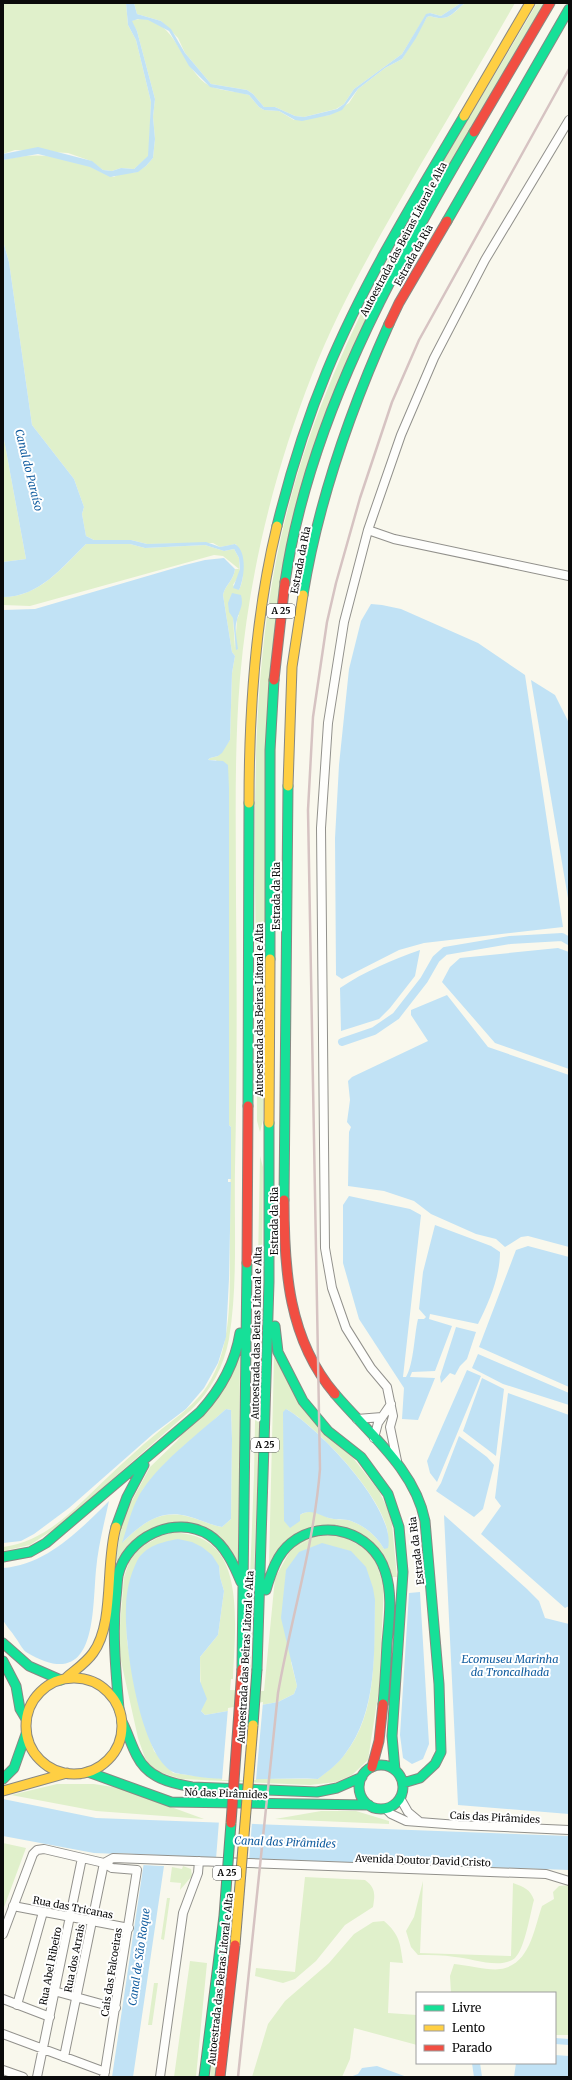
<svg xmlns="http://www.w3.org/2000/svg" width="572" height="2080" viewBox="0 0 572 2080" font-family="Merriweather,serif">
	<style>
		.green { fill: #e0f0cb; fill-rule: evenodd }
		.water { fill: #c1e2f5 }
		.pier { fill: #f9f8ed }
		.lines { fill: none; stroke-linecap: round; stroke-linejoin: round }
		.canal { stroke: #c1e2f5; stroke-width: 8 }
		.street-casing { stroke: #92918c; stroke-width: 10 }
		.fast-casing { stroke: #888883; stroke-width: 11 }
		.slow-casing { stroke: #888883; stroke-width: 11 }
		.jam-casing { stroke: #888883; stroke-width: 11 }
		.street { stroke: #fefefc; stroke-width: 8 }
		.fast { stroke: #16e098; stroke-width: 9 }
		.slow { stroke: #ffcf43; stroke-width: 9 }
		.jam { stroke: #f24e42; stroke-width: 9 }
		.rail { stroke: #d6c3c2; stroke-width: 2.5 }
		.fast-bridge-casing { stroke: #7f7e7a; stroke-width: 11; stroke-linecap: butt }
		.slow-bridge-casing { stroke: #7f7e7a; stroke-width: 11; stroke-linecap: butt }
		.jam-bridge-casing { stroke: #7f7e7a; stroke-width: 11; stroke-linecap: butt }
		.fast-bridge { stroke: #16e098; stroke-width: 9 }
		.slow-bridge { stroke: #ffcf43; stroke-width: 9 }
		.jam-bridge { stroke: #f24e42; stroke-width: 9 }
		.labels { text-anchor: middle; stroke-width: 4; stroke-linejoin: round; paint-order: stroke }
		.shield { fill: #fff; stroke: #545454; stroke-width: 1 }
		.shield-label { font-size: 9px; font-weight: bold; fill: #0a0a0a }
		.street-label { font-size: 10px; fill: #0a0a0a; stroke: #fff }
		.water-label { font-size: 11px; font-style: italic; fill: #105c9f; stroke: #fff }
	</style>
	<rect width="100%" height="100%" fill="#f9f8ed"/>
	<path class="green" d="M3,3H126L128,25L136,40L151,102L149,156L134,169L121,168L112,171L103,170L91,161L68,153L15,150L3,154Z
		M134,3H461L441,16L430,13L426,15L402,54L354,89L344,104L336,109L304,117L295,116L275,107H264L253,94L247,90L211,84L185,53L178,38L161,21L137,14Z
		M465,3H515C484,57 453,110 421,164C382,232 341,301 312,375C274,472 249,574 240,678C234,752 236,826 236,901C237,990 237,1079 235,1168C234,1224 238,1285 229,1339C224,1366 211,1391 191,1410L59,1526L30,1545L3,1551V1547C47,1542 78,1505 109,1476C124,1462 140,1447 156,1434C172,1420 190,1409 203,1392C235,1350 229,1289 230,1239C230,1202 231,1165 231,1127L229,1125V788L216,760H208L210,758L218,756L230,740L232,673L235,656L232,652L223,595C225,585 234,580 235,569H239L223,556L214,555L30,606L3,605V597C39,597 62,568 86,544H130L145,548L205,545L224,551L234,549L239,558L240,574L233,585L239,590C247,573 241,561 236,544L220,547L213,543L147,544L131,540H94L86,536L82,514L84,507L74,479L32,425L9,262L3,241V160C35,152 58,155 89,166C98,170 104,174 114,177L119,174L137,172L146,166L153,158L155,139L153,117L155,99L137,31L131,21C172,8 180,64 205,83C218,92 234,90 249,95L259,107L264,110L279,111L294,120L330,115L349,103L358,89L385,68L402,59L427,17L430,16C448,22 452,14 465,3ZM239,615L237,619L235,648L233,618Z
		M537,3H545L365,323L282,575L263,1120L260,1132L257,1121C257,1042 256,963 255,884C254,755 256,626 290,501C338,320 444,163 537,3Z
		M3,434L26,559L3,562Z
		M260,1156L263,1167L261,1390L250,1680H246L254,1475Z
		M240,1356L238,1561L184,1523L116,1561L122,1519L150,1467L177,1441ZM226,1409L231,1410L232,1439L231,1519L222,1527C210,1525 199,1519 186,1516C159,1510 141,1524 123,1542L143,1489L164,1465Z
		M274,1357L379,1491L389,1512L392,1524L397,1577H392L383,1556L331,1526L269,1564ZM286,1409C317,1426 388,1501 388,1537C388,1541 386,1545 384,1549C376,1535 364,1525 348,1520C342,1519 335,1520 329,1518C319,1514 311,1508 300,1515Z
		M174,1532C187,1534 198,1535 209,1543C244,1567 234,1640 233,1679H231L230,1690L264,1691L275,1578L290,1551L314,1536L340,1535L366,1549L375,1560L384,1586L379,1689L368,1760L352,1775L336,1782L310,1785L181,1779L159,1772L149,1764L145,1758L138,1738L121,1661L119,1638L124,1577L129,1562L137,1551L154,1538ZM219,1566L220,1577L224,1591L218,1635L200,1657L201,1711L205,1715L278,1702L294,1694L297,1686L291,1662L375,1600C373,1652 379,1711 345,1754C338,1764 327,1771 318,1779L212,1778L173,1773L154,1751L142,1717L134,1683L127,1641L126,1607Z
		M57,1784H94L119,1788L204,1819L96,1811L11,1795Z
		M321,1811H356L389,1821V1824L275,1819Z
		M3,1843L26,1848L3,1910Z
		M183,1866L191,1869L192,1876L180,1890L181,1883L170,1882L172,1867L182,1869Z
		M305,1877L365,1880C376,1888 375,1895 373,1907L345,1925L316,1961L295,1979L283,1983L255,1976L256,1968L295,1972Z
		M423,1881L420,1953L511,1956L513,1883C524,1887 530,1889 534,1900C530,1914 525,1948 515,1958C500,1970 472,1958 455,1957C443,1955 431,1955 418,1955L411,1947L406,1931L414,1917Z
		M569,1885V2035H555V1993H451L450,1976L454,1964C466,1965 491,1971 500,1969C530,1965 534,1929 542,1906L554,1899L553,1892L559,1886Z
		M167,1898H170L164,1940L161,1939Z
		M384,1921C400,1935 400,1943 403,1963L390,1962L388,2013L417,2015V2045L354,2028L350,2059L342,2077H252L268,2024L285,2001L329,1963L354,1934L373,1922Z
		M190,1961L207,1963L196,2077H174Z
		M154,1983H158L152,2025H148Z
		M218,2002H223L215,2077H210Z"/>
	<path class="water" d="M126,3H134L137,14L161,21L171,29L185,53L211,84L247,90L253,94L264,107H275L295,116L304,117L337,109L344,104L354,89L402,54L426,14L430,13L441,16L461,3H465C451,14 449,22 430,16L427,17L416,38L402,59L385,68L358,89L342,110L330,115L302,121L295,120L279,111L264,110L259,107L249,95L210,87L189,66L169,31L148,20L138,19L132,21L137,31L155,99L153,117L155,139L153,158L146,166L138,172L110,177L90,167L38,154L3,160V154L38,147L92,161L103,170L112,171L121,168L134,169L148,156L151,102L136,40L128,25Z
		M3,241L9,262L32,425L74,479L84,507L82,514L86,536L94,540H131L147,544L206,542L220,547L235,544C248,552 244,579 239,590L233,588L240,569L239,558L234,549L224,551L205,545L145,548L130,544H86C62,567 40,597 3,597V562L26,559L3,434Z
		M224,558L235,569C234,580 225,585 223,595L232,652L235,656L232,673L230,740L222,753L218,756L210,758L208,760L223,761L228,765L229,788V1125L231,1127V1179H228V1182H231L229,1279L226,1337L218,1363L204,1388L186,1409L153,1434L69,1508L34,1534L21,1541L3,1543V610L35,609L185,565L205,560Z
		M232,593L241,595C244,606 239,610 237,620C234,628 237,640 238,649L236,650L233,618L229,612L228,603Z
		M371,604L382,605L401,609L478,643L525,675L563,927L424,943L399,950L342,979L336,975L335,838L339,765L349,669L361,621Z
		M531,680L555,695L569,723V904Z
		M558,948L569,952V1069L495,1043L442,982L450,967L460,958Z
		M420,950L415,976L390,1008L379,1019L341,1031L340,988C365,971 392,960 420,950Z
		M447,995L488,1047L569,1075V1247L528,1236L521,1237L505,1247L496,1239L476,1234L431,1214L414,1201L384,1191L348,1186L349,1132L351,1127L347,1122L350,1100L348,1081L352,1077L428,1041L411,1015V1010Z
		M349,1196L410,1209L421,1215L403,1377H406C414,1363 414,1336 418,1319H424L426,1317L419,1309L423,1272L435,1225L491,1246L500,1252C500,1277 489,1302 478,1324L430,1314L429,1319L452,1326L435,1371L412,1372L410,1377L435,1378L418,1420L402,1419L404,1388L359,1319L343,1263V1205Z
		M528,1246L569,1257V1387L479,1347L516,1250Z
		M456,1327L476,1332L467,1359L460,1366L455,1375L450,1373L441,1383L440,1377Z
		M478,1354L569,1393V1405L503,1384L472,1368Z
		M467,1370L481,1376L437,1482L430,1473L427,1461Z
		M482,1378L504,1389L496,1456L463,1431Z
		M508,1393L569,1415V1606L565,1608L481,1534L501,1506L495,1498Z
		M226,1409L231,1410L232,1439L231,1519L222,1527C210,1525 199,1519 187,1516C159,1509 140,1525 122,1543C128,1525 132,1505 143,1489C164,1459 198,1434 226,1409Z
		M286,1409C318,1427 397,1509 388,1548L384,1549C376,1535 364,1525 348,1520C342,1519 335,1520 329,1518C319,1515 310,1508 300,1515V1521L290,1528L284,1521L283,1412Z
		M459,1436L487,1457L494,1465L483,1509L474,1517L436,1491L441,1483Z
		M109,1501C104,1524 98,1547 96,1570C92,1613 97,1695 26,1652C22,1649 19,1642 15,1637C12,1632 6,1626 3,1620C0,1611 3,1579 3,1568C46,1565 80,1530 109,1501Z
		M444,1515L527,1589L539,1601L545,1618L569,1624V1814L458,1805Z
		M178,1539L192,1542L202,1547L212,1555L219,1566L220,1577L224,1591L218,1635L200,1657V1681L207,1699L201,1711L205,1715L278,1702L294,1694L297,1686L281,1618L286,1570L299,1552L322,1543L351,1551L366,1567L373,1588L375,1600C374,1651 378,1711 345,1754C338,1764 327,1772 318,1779C276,1777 229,1783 188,1775C184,1774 177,1774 173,1772C140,1755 124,1643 126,1608C126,1592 130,1575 137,1561C145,1546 162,1542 178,1539Z
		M420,1592L429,1744L423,1759L412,1764L403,1758L400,1735L409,1593Z
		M3,1799L96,1818L569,1836V1870L152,1855L150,1865L164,1866L133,2077H112L145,1855L94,1853L3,1836Z
		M555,2038L569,2039V2045L555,2044Z
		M555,2055L569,2056V2077H514L516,2063H555Z
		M377,2066L407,2077H350L358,2074L362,2068Z"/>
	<path class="pier" d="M263,1702L256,1780H222L228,1708Z
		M219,1821L252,1822L249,1861L216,1859Z
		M114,1853L179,1856V1858L152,1863L165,1864L166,1866L141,1865L143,1856L114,1855Z"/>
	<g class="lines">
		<path class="canal" d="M342,1042L374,1031L396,1016L424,980L436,959L445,951L510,940L562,937L569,941
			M476,2063L478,2077"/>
		<g class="street-casing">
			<path id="street" d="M368,530L394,539L569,576
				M357,1419L382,1417
				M374,1438L378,1423L391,1404
				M397,1461L390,1427L393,1416L387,1387L371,1368L346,1328L332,1288L325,1248L321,828L328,723L344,622L368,530L401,435L434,358L485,260L569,120
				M400,1798L408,1812L420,1822
				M386,1809L391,1814L406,1821L458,1825L569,1830
				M104,1863L113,1858L546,1874L569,1881
				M13,1906L129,1928
				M3,1934L33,1854L37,1850L44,1849L104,1863L112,1868L137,1870L104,2077
				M54,1991L116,2008
				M3,1999L50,2017
				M17,2005L43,1912
				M3,2034L105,2072
				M64,2057L104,1863
				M3,2070L23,2077
				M37,2077L82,1858
				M160,2077L183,1913L198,1873L199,1861"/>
		</g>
		<g class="fast-casing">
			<path id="fast" d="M447,221L569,9
				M277,526C290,473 306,422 327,371C364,282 415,199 464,116
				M285,582C309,420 392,271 474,132
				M303,595C318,501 350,411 389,324
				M270,959V750L274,680
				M248,1106L249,803
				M284,1200L288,786
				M275,1326L278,1352L303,1401L328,1431L361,1457L388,1494L399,1527L403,1572L392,1736L395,1770
				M335,1394C368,1433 415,1469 425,1521L439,1684L441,1752L435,1764L420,1778L403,1783
				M116,1527L127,1497L144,1465
				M3,1557L30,1552L46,1543L200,1412C221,1389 235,1364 240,1333
				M266,1590C271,1573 277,1554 291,1543C323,1517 373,1532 385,1571C393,1594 389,1620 387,1643C386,1663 385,1684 383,1704
				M3,1643L29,1666L61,1680
				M3,1661L16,1686L20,1709L26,1719
				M242,1669L247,1263
				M257,1669L269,1282V1123
				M119,1709C116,1671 112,1635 116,1597C117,1590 117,1582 118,1576C126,1537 175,1514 209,1535C225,1545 234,1565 241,1582
				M122,1722C128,1733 131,1745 137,1756C148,1778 170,1783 192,1787L317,1792L337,1788L362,1777
				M359 1787a22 22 0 1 1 44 0a22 22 0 1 1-44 0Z
				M88,1772L171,1802L369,1805
				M3,1779L14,1768L26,1734"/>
		</g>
		<g class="slow-casing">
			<path id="slow" d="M464,116L530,3
				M288,786L292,667L303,595
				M249,803C249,711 255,616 277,526
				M269,1123L270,959
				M66,1678C75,1670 86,1663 93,1653C115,1623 105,1564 116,1527
				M26 1726a48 48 0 1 1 96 0a48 48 0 1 1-96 0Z
				M3,1791L67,1773"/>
		</g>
		<g class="jam-casing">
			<path id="jam" d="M474,132L550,3
				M389,324L399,303L447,221
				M274,680L285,582
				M284,1200C284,1269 288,1339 335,1394
				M247,1263L248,1106
				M372,1767L379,1741L383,1704"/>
		</g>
		<use href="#street" class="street"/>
		<use href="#fast" class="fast"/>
		<use href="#slow" class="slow"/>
		<use href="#jam" class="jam"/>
		<path class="rail" d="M238,2077L278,1693C291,1618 314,1545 320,1469L308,810L313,717L327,622L336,583L360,498L392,402L419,340L569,69"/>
		<g class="fast-bridge-casing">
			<path id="fast-bridge" d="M253,1725L257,1669
				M204,2077L224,1916L231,1823"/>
		</g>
		<g class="slow-bridge-casing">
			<path id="slow-bridge" d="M235,1945L253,1725"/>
		</g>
		<g class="jam-bridge-casing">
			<path id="jam-bridge" d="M231,1823L242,1669
				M220,2077L235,1945"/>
		</g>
		<use href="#fast-bridge" class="fast-bridge"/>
		<use href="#slow-bridge" class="slow-bridge"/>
		<use href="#jam-bridge" class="jam-bridge"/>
	</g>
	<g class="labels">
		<g class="shield">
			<rect x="267" y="604" width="28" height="14" rx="3"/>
			<rect x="251" y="1438" width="28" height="14" rx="3"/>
			<rect x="213" y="1866" width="28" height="14" rx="3"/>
		</g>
		<g class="shield-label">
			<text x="281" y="614">A 25</text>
			<text x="265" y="1448">A 25</text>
			<text x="227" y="1876">A 25</text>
		</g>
		<g class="street-label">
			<text transform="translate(403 239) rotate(-62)" y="4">Autoestrada das Beiras Litoral e Alta</text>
			<text transform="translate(413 255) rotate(-61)" y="4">Estrada da Ria</text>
			<text transform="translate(300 560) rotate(-79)" y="4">Estrada da Ria</text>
			<text transform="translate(276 896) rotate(-90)" y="4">Estrada da Ria</text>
			<text transform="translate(259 1010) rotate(-90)" y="4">Autoestrada das Beiras Litoral e Alta</text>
			<text transform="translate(274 1221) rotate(-90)" y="4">Estrada da Ria</text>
			<text transform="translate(256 1333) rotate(-89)" y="4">Autoestrada das Beiras Litoral e Alta</text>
			<text transform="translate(416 1551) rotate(-97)" y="4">Estrada da Ria</text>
			<text transform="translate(245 1657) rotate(-87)" y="4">Autoestrada das Beiras Litoral e Alta</text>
			<text transform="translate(226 1793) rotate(2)" y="4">Nó das Pirâmides</text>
			<text transform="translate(495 1817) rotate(3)" y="4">Cais das Pirâmides</text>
			<text transform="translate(423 1860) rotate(2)" y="4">Avenida Doutor David Cristo</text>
			<text transform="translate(73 1907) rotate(11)" y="4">Rua das Tricanas</text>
			<text transform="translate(74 1958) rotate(-79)" y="4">Rua dos Arrais</text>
			<text transform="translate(50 1966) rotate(-79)" y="4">Rua Abel Ribeiro</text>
			<text transform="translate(111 1972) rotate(-81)" y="4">Cais das Falcoeiras</text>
			<text transform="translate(220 1979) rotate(-84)" y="4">Autoestrada das Beiras Litoral e Alta</text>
		</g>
		<g class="water-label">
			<text transform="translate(29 470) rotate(76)" y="4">Canal do Paraíso</text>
			<text x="510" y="1663">Ecomuseu Marinha<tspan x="510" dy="13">da Troncalhada</tspan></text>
			<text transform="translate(285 1842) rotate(2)" y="4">Canal das Pirâmides</text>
			<text transform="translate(139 1957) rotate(-82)" y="4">Canal de São Roque</text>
		</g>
	</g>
	<rect width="572" height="2080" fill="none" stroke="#0a0a0a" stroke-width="8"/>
	<rect x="416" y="1992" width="140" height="72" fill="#ffffff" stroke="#9d9d9d"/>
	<rect x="424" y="2005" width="20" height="6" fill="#16e098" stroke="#9d9d9d"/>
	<text x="452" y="2012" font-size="12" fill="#0a0a0a">Livre</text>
	<rect x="424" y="2025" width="20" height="6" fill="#ffcf43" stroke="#9d9d9d"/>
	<text x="452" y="2032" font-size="12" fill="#0a0a0a">Lento</text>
	<rect x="424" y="2045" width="20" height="6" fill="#f24e42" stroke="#9d9d9d"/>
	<text x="452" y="2052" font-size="12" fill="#0a0a0a">Parado</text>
</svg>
